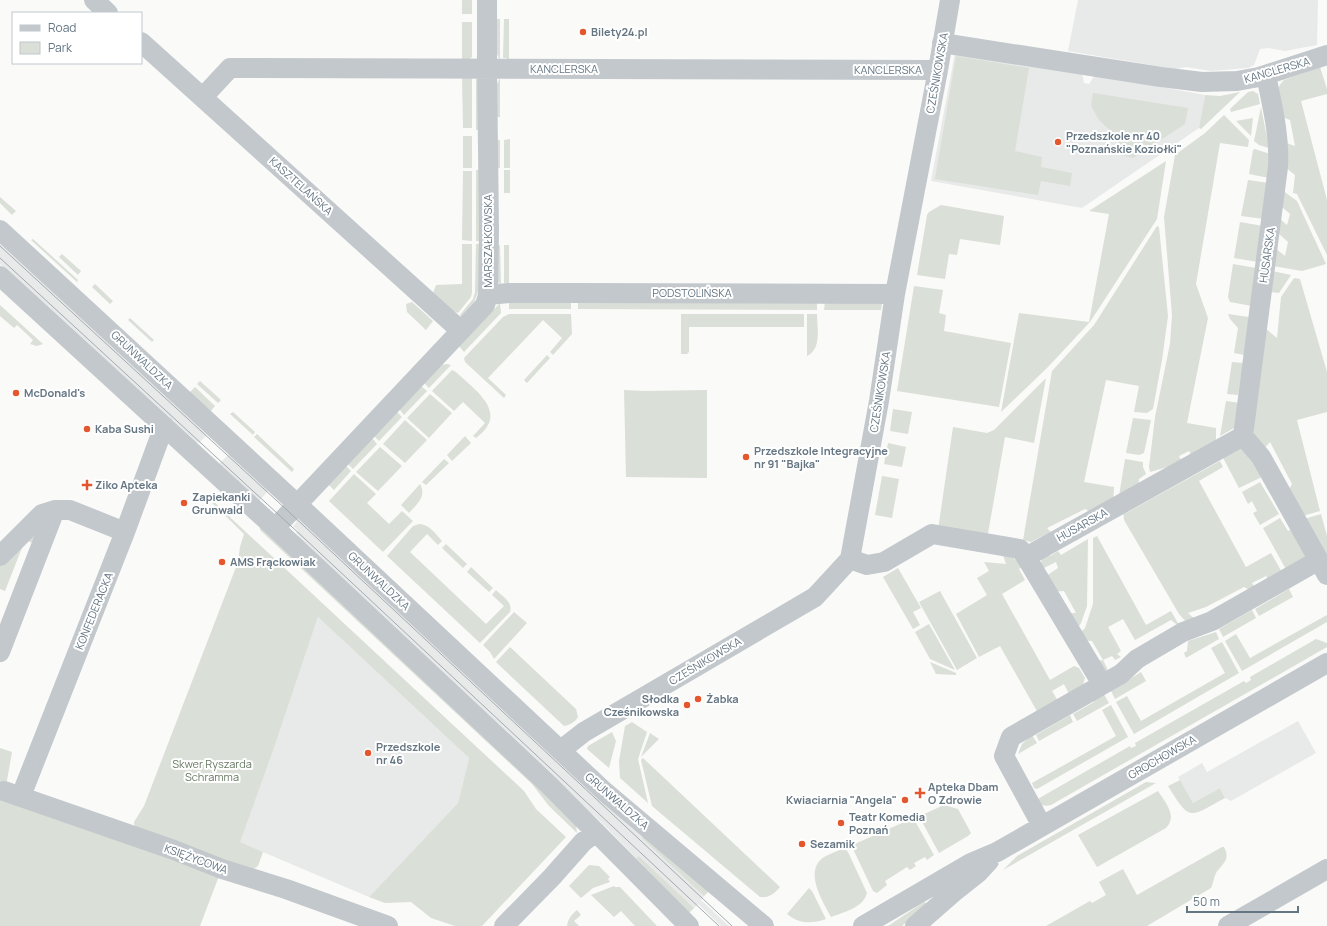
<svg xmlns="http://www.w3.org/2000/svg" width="1327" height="926" viewBox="0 0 1327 926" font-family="Manrope,sans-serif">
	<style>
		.built { fill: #e8e9e9 }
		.green { fill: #dadfd7 }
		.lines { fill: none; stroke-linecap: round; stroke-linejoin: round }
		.minor { stroke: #c3c8cc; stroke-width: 20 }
		.tram { stroke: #a2aab0; stroke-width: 1 }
		.poi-dot { fill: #e4572e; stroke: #fff; stroke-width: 1.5 }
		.labels { text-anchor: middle; stroke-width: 4; stroke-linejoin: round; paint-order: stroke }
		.poi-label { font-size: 11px; font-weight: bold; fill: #657683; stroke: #fff; text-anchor: start }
		.street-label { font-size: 11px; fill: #657683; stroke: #fff }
		.park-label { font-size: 11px; fill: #687a64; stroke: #fff }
	</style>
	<rect width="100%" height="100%" fill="#fafaf8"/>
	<path class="built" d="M1078,0H1318L1317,45L1285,51L1269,48L1260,49L1254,65L1248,68L1211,71L1186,67L1175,69L1068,51Z
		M955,53L1082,73L1084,83L1089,84L1095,75L1205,95L1199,128L1082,208L931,181Z
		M0,240L207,435L199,443L197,442L196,444L0,264Z
		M232,454L269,490L259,501L218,465L228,455Z
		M293,514L645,836L704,896L701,900L729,926H721L698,904L694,908L639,856L636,858L602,823L559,784L298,537L299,536L296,533L298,531L293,526L297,522L293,519Z
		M318,617L469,758L458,803L369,897L239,842L274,748Z
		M1298,721L1316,753L1231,801L1225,798L1220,788L1193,803L1178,777L1202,763L1207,772Z"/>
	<path class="green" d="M462,0H472V14H462Z
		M496,19H500V60L496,52Z
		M504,19H509V61L507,60V58H503Z
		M462,22H472V57L468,60H462Z
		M956,56L1029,68L1015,151L1042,157L1041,167L1072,173L1070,186L1041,181L1038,195L935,179Z
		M1320,67L1327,89V94L1301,101L1327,200V255L1297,194L1293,193L1295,175L1285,167L1283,142L1295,146L1290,120L1277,115C1277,102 1274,89 1284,80Z
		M462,77H470L472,79V128H463Z
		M476,77L478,80L480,130H476Z
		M500,78V117H497V84Z
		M1253,91L1258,94L1260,104L1231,112L1230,109L1248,92Z
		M1240,92L1201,129L1199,128L1205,95L1220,96Z
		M1093,93L1188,108L1185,124L1133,158L1118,154L1119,139L1099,120L1091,106Z
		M1261,107L1269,148L1259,145L1254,141Z
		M1224,115L1249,140L1248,147L1220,143L1196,284L1208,318L1187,423L1216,428V441L1191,455L1189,451L1179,456L1181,460L1171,466L1150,472L1149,467L1155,417L1170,344L1172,315L1164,217L1175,155L1205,133Z
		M1253,118L1251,136L1236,121Z
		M463,136H472V168H463Z
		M510,139V168H504V140Z
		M496,140H500V168H496Z
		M1255,149L1270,154L1269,178L1249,174L1253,150Z
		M1166,161L1157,219L1090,322L1048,367L1001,412L1019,313L1089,322L1109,214L1089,211Z
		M476,170H480V241H476Z
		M504,170H510V193H504Z
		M463,171H472V241L462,240Z
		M1248,180L1269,183L1264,219L1241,216Z
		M1282,190L1297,201L1326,264L1302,271L1273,266L1275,248L1285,256L1288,242L1277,232L1279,218L1287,225L1290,214L1281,206Z
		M0,197L16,211L12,215L0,203Z
		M941,205L1004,216L1000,245L960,239L957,255L949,254L945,279L917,275L927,215L929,212Z
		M1240,222L1263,226L1258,262L1234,258Z
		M1157,226L1159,227L1168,316L1162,360L1153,409L1147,413L1134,412L1139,386L1106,380L1084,482L1114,487L1113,503L1094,514L1085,509L1047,528L1051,532L1031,542L1023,540L1052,371L1094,325Z
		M33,239L78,280L77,282L31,240Z
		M462,244H472V293L471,297L458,313L452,311L433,293L436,285L462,284Z
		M476,244H480L478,292L474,302L462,315L459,316L473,299L475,292Z
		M496,245H500L501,285L497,281Z
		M504,245H509V284L504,283Z
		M62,254L81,271L78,275L59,257Z
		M1233,264L1256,268L1252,306L1230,302L1228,297Z
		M1272,271L1291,275L1279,293L1269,292Z
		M1294,278L1300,279L1327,372V412L1297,420L1320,511L1299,517L1286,495L1292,484L1270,442L1262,451L1254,436L1253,428L1265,328L1277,338L1281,297Z
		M95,284L113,301L110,304L92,287Z
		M914,286L943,290L939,313L946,315L944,331L1011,343L999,407L897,391Z
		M509,301H571V309H509Z
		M578,301H817V310L578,309Z
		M412,302L433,321L426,330L407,312L406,304Z
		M825,302L882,304L881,310H824Z
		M500,303L501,313L464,352L459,346Z
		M0,305L43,344L37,346L30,344L33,340L17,325L14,328L0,316Z
		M509,314H571L572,334L553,355L550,352L562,338L543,320L488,378L506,395L504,398L465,362L464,358L503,317Z
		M681,314H804V327H689V352L687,354H681Z
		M807,314H817C817,328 822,349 807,356Z
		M1228,314L1249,317L1244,355L1234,353L1238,328L1230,319Z
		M130,318L154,340L152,342L128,320Z
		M547,355L550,358L527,383L524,380Z
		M1232,362L1243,363L1238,395L1227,394Z
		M447,364L451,365L429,388L424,383L442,365Z
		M452,370L456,372C476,391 510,413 476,438L473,436L485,423L463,402L454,411L432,391Z
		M1046,378L1034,443L1005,437L987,539L938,530L953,427L987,433L994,430Z
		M200,381L221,400L218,403L197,384Z
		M421,386L427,391L404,415L399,409Z
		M195,387L215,406L210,412L189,393Z
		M624,390L644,391L707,390V478L626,477Z
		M430,394L452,413L429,438L407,418Z
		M1226,401L1240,403L1236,427L1220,436Z
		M893,409L912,412L908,434L890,431Z
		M233,412L255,432L253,435L230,414Z
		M397,412L402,417L379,441L374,436Z
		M1133,418L1151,420L1144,453L1139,455L1126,453Z
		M405,420L427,440L405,463L383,444Z
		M257,434L294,469L292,472L254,437Z
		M465,436L471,443L452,461L447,455Z
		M372,438L377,444L353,469L348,464Z
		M888,443L906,447L902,467L884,464Z
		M380,447L402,466L378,491L356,472Z
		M1241,448L1264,476L1239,488L1221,454Z
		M444,459L449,463L426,485L422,482Z
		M1125,459L1143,462V467L1146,474L1139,479L1138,487L1119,496Z
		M1220,461L1223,467L1199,481L1246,567L1271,553L1283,574L1270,582L1266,576L1252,583L1257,590L1253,592L1244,587L1206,607L1188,613L1197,621L1188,624L1179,614L1124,520L1123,508L1126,513Z
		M346,466L351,471L334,490L328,484Z
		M354,474L376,494L367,503L389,524L402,511L413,521L383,552L329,501Z
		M882,476L899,479L892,518L875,515Z
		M1260,482L1279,514L1260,525L1253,513L1257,511L1252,501L1248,504L1242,492Z
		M420,484C427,496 417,504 409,513L401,505Z
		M205,493L234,521L524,791L536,809L566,837L482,926H455L431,918L411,902L385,903L369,897L458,803L469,758L318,617L274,748L240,842L263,852L258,866L251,871L135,829L134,822L144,806L238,562L240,547L244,534L204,495Z
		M1321,514L1327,536V568L1301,520Z
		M1280,518L1288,531L1292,529L1307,555L1288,573L1263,528Z
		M36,522L35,544L25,540L5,591L0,589V559Z
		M419,524C429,524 436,534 442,541L438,545L427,534L410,552L486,624L504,606L492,595L496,590C503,597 513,602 510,612L480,643L387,556L413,526Z
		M260,525L559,806L576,825L577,833L549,806L532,784L260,530Z
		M1097,536L1146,625L1171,611L1180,627L1171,620L1135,640L1123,619L1108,627L1121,651L1117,654L1121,657L1115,660L1112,656L1103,660L1108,670L1121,662L1110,675L1090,661L1103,660L1092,641L1079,640L1077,636L1085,628L1093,604V538Z
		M1088,539L1087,606L1081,623L1074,633L1063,613H1076L1064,591L1050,592L1046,576L1058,568L1056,562L1044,568L1040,564L1043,557L1048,553L1050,556L1058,551L1061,555Z
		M446,544L467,564L463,568L442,548Z
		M1002,552L1014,555V559L1018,562L1022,567L1019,569L1025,580L1002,594L1050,680L1074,666L1079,668L1085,678L1083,685L1069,694L1064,684L1052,691L1058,701L1038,713L1000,646L979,657L956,614L987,595L977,578L989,571L984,562L1006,564Z
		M471,567L493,588L489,592L467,572Z
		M898,568L921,608L913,612L920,625L913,629L883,577Z
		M1289,589L1293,597L1259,616L1255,609Z
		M940,591L977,658L957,670L919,602Z
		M1252,610L1256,618L1223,637L1219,629Z
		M514,612L527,623L494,659L490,652L483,645Z
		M1327,615V622L1242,671L1225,641L1236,634L1250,658Z
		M929,624L955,670L930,659L915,632Z
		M1216,632L1219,639L1186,658L1184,653L1187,651L1188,641Z
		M1316,639L1327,643V647L1051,805C1044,807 1040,805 1036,800L1130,746L1131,748L1136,746L1135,743L1244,681L1246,683L1251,680L1250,677Z
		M1222,642L1239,673L1134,734L1116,702L1127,696L1141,721L1225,673L1211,648Z
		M510,647L576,709L578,717C575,722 570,725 564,726L499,665L496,662Z
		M930,662L956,673V675L936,674Z
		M1141,672L1146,681L1115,699L1111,691Z
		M1102,691L1109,703L1077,721L1073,714L1094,702L1092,696Z
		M1111,705L1128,737L1037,789L1034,788L1032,783L1116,736L1102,710Z
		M1070,715L1073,722L1039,741L1036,735Z
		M632,722L647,732L638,759L648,803L620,778L619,761L625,726Z
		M612,732L616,741L609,768L587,749L588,746Z
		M650,733L659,739L641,757Z
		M1032,735L1037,743L1018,754L1022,744Z
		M0,748L12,752L6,786L0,784Z
		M643,758L780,887C774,894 769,898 760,897L652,806L641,760Z
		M1180,780L1193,803L1220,788L1225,798C1189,817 1191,823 1168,786Z
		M1146,782L1156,783L1003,870L1017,856Z
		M1158,791C1165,802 1178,816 1166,828L1097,867L1078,835Z
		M0,794L219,876L200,926H0Z
		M944,805L958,809L971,833L968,836L939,853L920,818L922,815Z
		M911,819L915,821L934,855L927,860L925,857L914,863L916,866L910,870L907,867L885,881L887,885L877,893L873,891L854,851V845L857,843Z
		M645,836L709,891L704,896L642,838Z
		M1222,847H1224C1231,860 1222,864 1216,873C1214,877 1213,884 1211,888L1147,926H1046L1090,901L1092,903L1106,895L1099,882L1123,869L1137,895Z
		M842,849L846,850L848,852L867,893C863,908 844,912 831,917C823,902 803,871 824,857C829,854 836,852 842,849Z
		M639,856L694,908L689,913L636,858Z
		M589,865L599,866L610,877L608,879L610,882L593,888L581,898L569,886Z
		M614,886L615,887H620L657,926H635L621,911L614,917L591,895Z
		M809,888L812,891L826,919C811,924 799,924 787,914Z
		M924,902L926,903V905L902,926H888Z
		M577,910L581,915L574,921L579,926H567C568,919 571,915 577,910Z"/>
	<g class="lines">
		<path class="minor" d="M94,0L108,13
			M141,42L460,330
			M942,43L1161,77L1202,82L1237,81L1259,77L1327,55
			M1266,75C1272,105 1280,136 1278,167L1243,436L1261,457L1327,575
			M203,97L230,68L938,70
			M0,230L297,504L605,792L764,926
			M0,276L275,528L549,785L689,926
			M488,295L509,293H575L895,294
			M275,528L485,305L488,295L489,230L487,68V0
			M0,556L42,514L55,510H70L125,532
			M1026,557L1243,436
			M850,559L867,565L884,562L932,534L1020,549L1026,557L1102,684
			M0,652L55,510
			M561,750L584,732L815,597L850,559L879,401L895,294L938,70L950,0
			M4,791L174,850L222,869L286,889L388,926
			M21,796L125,532L164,426
			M1042,826L1004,756L1011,737L1121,674L1137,659L1183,632L1212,621L1319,560
			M504,926L552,877L583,842L596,832
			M863,926L971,863L997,852L1327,663
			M915,926L954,892L978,873L989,861
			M1228,926L1327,869"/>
		<path class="tram" d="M0,246L289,512L732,926
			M0,258L304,538L719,926"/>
	</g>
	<g class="poi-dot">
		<circle cx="583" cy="32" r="4"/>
		<circle cx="1058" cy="142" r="4"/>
		<circle cx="16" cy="393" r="4"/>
		<circle cx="87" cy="429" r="4"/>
		<circle cx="746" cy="457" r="4"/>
		<path d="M85 479h4v4h4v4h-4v4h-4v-4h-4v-4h4z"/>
		<circle cx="184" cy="503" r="4"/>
		<circle cx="222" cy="562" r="4"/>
		<circle cx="698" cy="699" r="4"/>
		<circle cx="687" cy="705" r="4"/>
		<circle cx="368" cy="753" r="4"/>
		<path d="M918 787h4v4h4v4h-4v4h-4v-4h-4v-4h4z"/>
		<circle cx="905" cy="800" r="4"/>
		<circle cx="841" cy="823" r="4"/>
		<circle cx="802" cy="844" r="4"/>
	</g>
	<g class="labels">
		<g class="poi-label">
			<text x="591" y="36">Bilety24.pl</text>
			<text x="1066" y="140">Przedszkole nr 40<tspan x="1066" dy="13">"Poznańskie Koziołki"</tspan></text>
			<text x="24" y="397">McDonald's</text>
			<text x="95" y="433">Kaba Sushi</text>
			<text x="754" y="455">Przedszkole Integracyjne<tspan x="754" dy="13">nr 91 "Bajka"</tspan></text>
			<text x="95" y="489">Ziko Apteka</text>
			<text x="192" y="501">Zapiekanki<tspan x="192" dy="13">Grunwald</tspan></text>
			<text x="230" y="566">AMS Frąckowiak</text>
			<text x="679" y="703" text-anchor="end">Słodka<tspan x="679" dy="13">Cześnikowska</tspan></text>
			<text x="706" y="703">Żabka</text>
			<text x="376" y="751">Przedszkole<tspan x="376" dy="13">nr 46</tspan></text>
			<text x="928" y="791">Apteka Dbam<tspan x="928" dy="13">O Zdrowie</tspan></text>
			<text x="897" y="804" text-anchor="end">Kwiaciarnia "Angela"</text>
			<text x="849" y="821">Teatr Komedia<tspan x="849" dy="13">Poznań</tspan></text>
			<text x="810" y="848">Sezamik</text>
		</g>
		<g class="street-label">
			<text x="564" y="73">KANCLERSKA</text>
			<text x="888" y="74">KANCLERSKA</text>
			<text transform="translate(1277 70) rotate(-16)" y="4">KANCLERSKA</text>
			<text transform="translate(937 73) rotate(-80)" y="4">CZEŚNIKOWSKA</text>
			<text transform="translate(301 186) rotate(42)" y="4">KASZTELAŃSKA</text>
			<text transform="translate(488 241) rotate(-90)" y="4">MARSZAŁKOWSKA</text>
			<text transform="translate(1267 255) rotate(-82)" y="4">HUSARSKA</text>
			<text x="692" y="297">PODSTOLIŃSKA</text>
			<text transform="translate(142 360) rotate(43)" y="4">GRUNWALDZKA</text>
			<text transform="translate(880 392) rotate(-81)" y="4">CZEŚNIKOWSKA</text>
			<text transform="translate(1082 525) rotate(-29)" y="4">HUSARSKA</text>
			<text transform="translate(379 581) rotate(43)" y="4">GRUNWALDZKA</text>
			<text transform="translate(94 611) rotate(-68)" y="4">KONFEDERACKA</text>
			<text transform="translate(705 661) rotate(-31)" y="4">CZEŚNIKOWSKA</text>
			<text transform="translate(1162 757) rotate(-30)" y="4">GROCHOWSKA</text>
			<text transform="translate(617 801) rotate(41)" y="4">GRUNWALDZKA</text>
			<text transform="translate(196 859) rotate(20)" y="4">KSIĘŻYCOWA</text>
		</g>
		<g class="park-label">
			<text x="212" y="768">Skwer Ryszarda<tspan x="212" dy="13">Schramma</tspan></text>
		</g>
	</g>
	<rect x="12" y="12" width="130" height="52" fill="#ffffff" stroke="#c1c8cd"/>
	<rect x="20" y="25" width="20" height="6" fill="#c3c8cc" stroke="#c1c8cd"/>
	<text x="48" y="32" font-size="12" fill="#657683">Road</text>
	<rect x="20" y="42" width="20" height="12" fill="#dadfd7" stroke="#c1c8cd"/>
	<text x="48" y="52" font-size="12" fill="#657683">Park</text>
	<path d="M1187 906v6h111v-6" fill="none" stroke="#657683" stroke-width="2"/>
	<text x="1193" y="906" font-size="12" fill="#657683" stroke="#ffffff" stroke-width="3" paint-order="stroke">50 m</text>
</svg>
